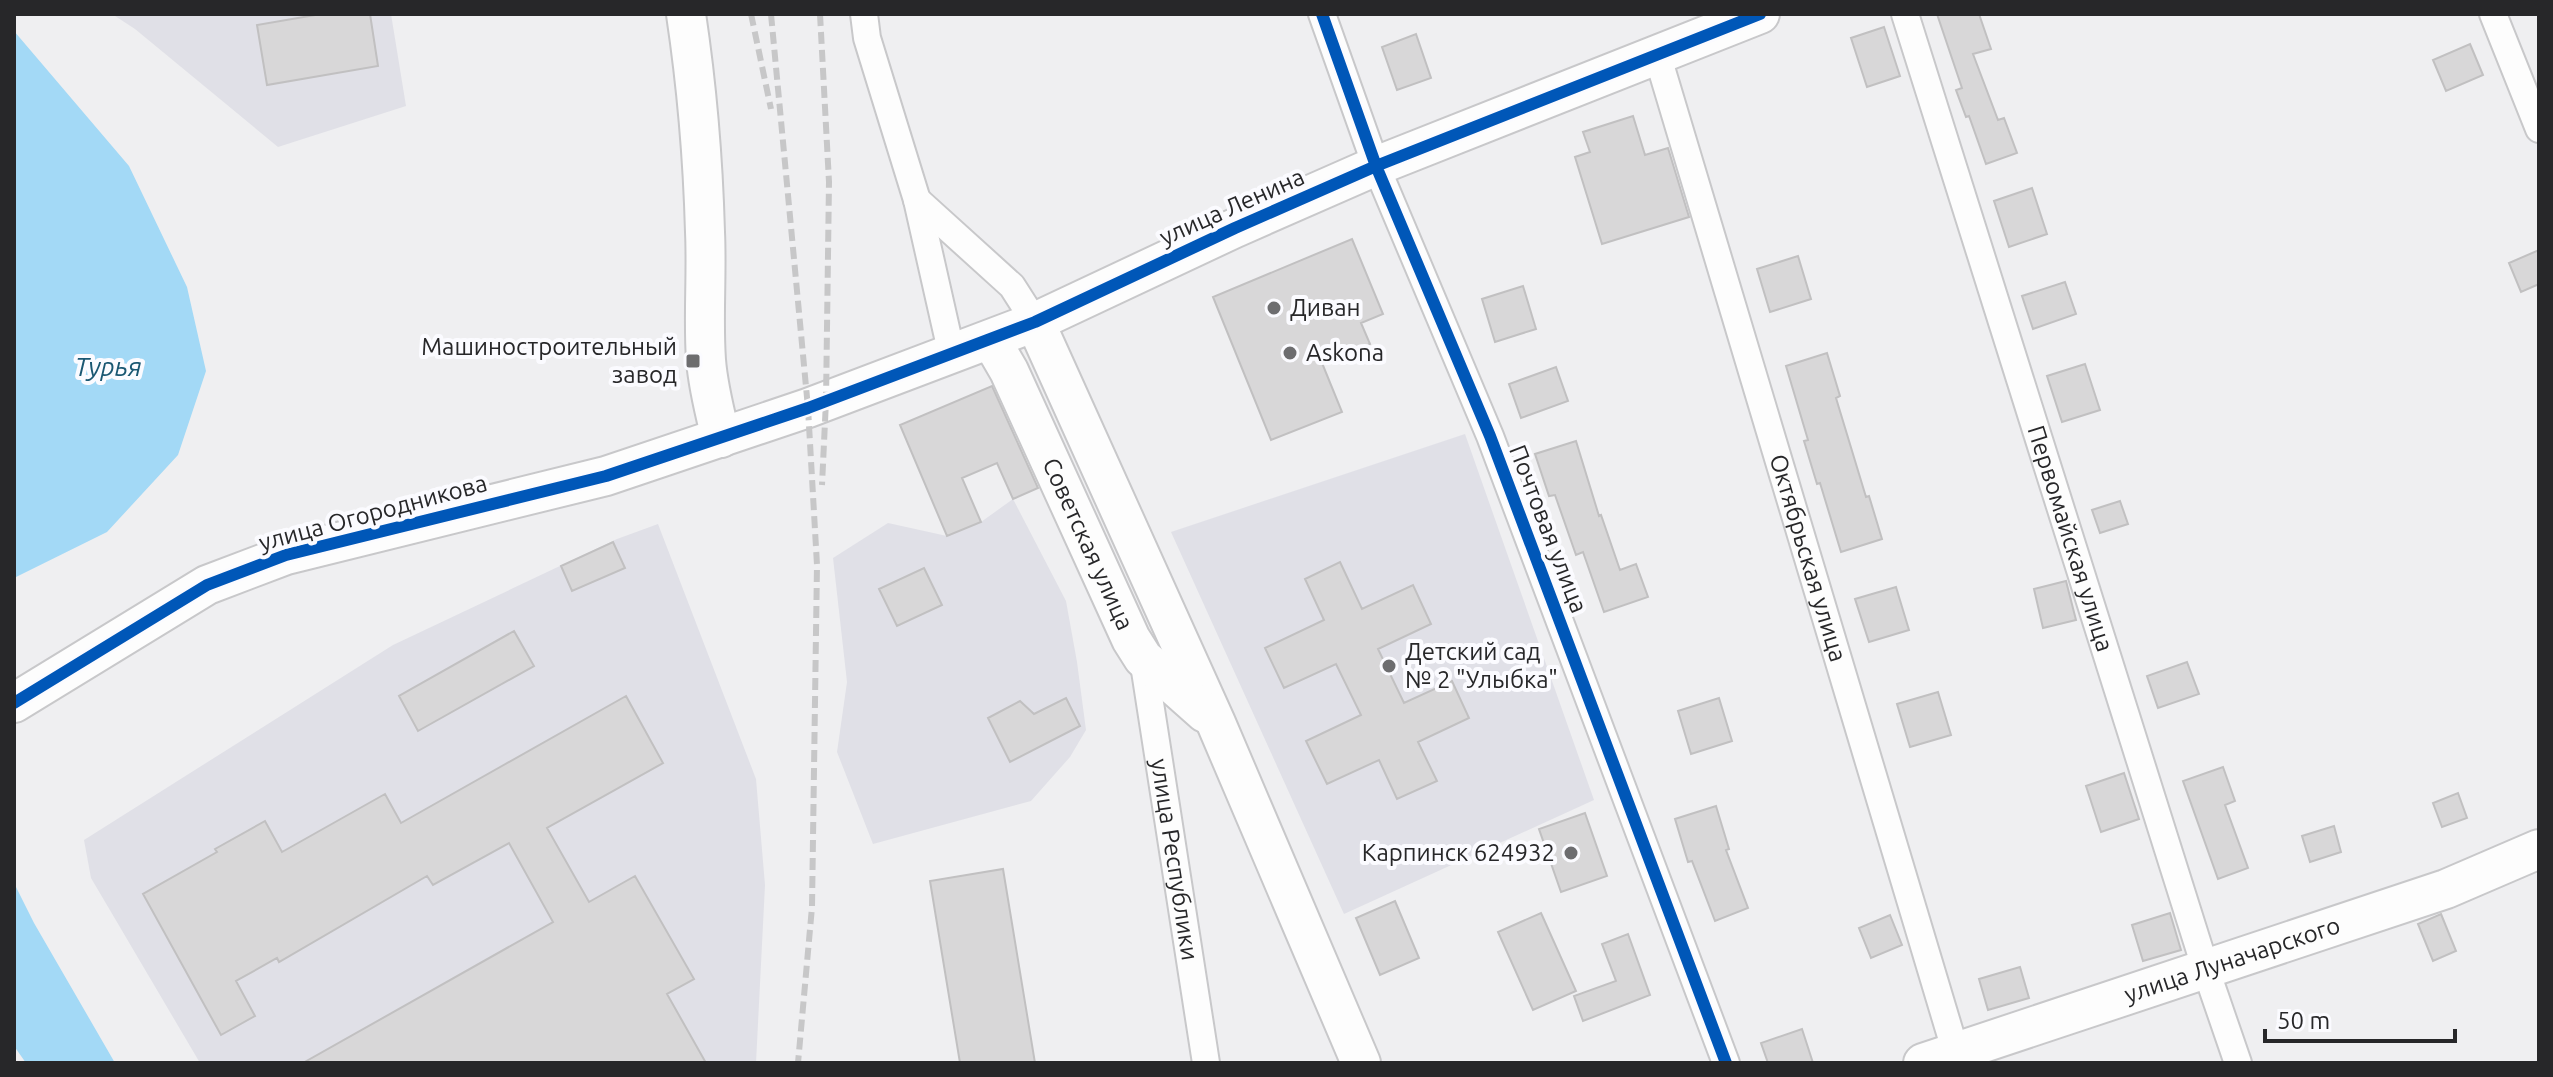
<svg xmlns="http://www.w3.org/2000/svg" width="2553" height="1077" viewBox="0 0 2553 1077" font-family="Ubuntu,sans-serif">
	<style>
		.built { fill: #e0e0e7 }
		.water { fill: #a3d9f6 }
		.building { fill: #d8d7d8; stroke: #c1c0c1; stroke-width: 2 }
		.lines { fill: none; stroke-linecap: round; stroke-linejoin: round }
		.street-casing { stroke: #c8c8ca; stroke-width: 30 }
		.secondary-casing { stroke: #c8c8ca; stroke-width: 42 }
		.street { stroke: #fdfdfd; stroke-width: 26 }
		.secondary { stroke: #fdfdfd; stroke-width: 38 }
		.rail { stroke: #c7c7c8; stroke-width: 6; stroke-dasharray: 12 6; stroke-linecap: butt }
		.cycleway-casing { stroke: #fbfbff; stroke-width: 17 }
		.cycleway { stroke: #0057b8; stroke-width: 12 }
		.poi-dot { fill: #6d6d6f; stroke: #fbfbff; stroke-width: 3 }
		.labels { text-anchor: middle; stroke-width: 8; stroke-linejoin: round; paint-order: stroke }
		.street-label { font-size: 24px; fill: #272729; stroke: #fbfbff }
		.poi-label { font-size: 24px; fill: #272729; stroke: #fbfbff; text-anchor: start }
		.water-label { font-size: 26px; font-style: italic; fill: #1a5772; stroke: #fbfbff }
	</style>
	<rect width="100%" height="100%" fill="#efeff1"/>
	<path class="built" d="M112,14H391L406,106L278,147L135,29Z
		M1465,434L1594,800L1344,914L1171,532Z
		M1013,499L1066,601L1077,662L1086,730L1070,757L1031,801L873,844L837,752L847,682L833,558L888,523L947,536L981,522Z
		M658,524L756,779L765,885L756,1063H200L91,878L84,840L393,645L617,539Z"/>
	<path class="water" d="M14,31L129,166L187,287L206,371L178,455L107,532L14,578Z
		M14,883L34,923L115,1063H26L14,1046Z"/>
	<path class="building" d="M321,14H370L378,66L267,85L257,25Z
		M1937,14H1979L1991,49L1973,54L1998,120L2004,118L2017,153L1986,164L1969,116L1966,117L1956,90L1962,88Z
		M1884,27L1900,76L1867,87L1851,38Z
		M1416,34L1431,78L1397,90L1382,47Z
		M2470,44L2483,75L2446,91L2433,60Z
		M1633,116L1645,155L1668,148L1689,217L1602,244L1575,157L1590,152L1583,132Z
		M2032,188L2047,234L2009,247L1994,201Z
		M1352,239L1383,314L1361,323L1370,344L1322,363L1342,412L1271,440L1213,297Z
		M2539,250V284L2521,292L2509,263Z
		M1798,256L1811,299L1770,312L1757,269Z
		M2065,282L2076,314L2033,329L2022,296Z
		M1523,286L1536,329L1495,342L1482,299Z
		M1827,353L1840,396L1836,398L1866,497L1869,496L1882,539L1841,552L1820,483L1817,484L1804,441L1808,440L1786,366Z
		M2085,364L2100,410L2062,422L2047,376Z
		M1556,367L1568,401L1521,418L1509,384Z
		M992,386L1038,488L1013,499L997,463L962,478L981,522L947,536L900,425Z
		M1576,441L1599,516L1601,515L1620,570L1636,564L1648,597L1604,612L1583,552L1576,555L1555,495L1549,496L1535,454Z
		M2120,501L2128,524L2100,533L2092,510Z
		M613,542L625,568L572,591L561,566Z
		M1340,562L1362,609L1413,585L1431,624L1378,649L1404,703L1452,681L1469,718L1418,742L1437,781L1397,799L1379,760L1327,784L1306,741L1361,715L1336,664L1284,688L1265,648L1324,620L1305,579Z
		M924,568L942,605L897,626L879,589Z
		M2066,581L2076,620L2043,628L2034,589Z
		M1896,587L1909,630L1869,642L1855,599Z
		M514,631L534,666L418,731L399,696Z
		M2187,662L2199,694L2158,708L2147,676Z
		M1938,692L1951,735L1910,747L1897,704Z
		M626,696L663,763L547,828L589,902L635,876L694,979L667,994L706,1063H303L553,922L509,843L433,885L427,876L279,962L277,958L236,981L255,1016L221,1035L143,894L217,852L215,849L265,821L282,852L385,794L401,823Z
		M1066,698L1080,726L1010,762L988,718L1020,701L1034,714Z
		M1719,698L1732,741L1691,754L1678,711Z
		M2223,767L2235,801L2225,805L2248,868L2218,879L2183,781Z
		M2124,773L2139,819L2101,832L2086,786Z
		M2458,793L2467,818L2442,827L2433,803Z
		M1716,806L1729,849L1726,850L1748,908L1715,921L1692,861L1688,862L1675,819Z
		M1585,813L1607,876L1561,892L1539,829Z
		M2334,826L2341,852L2310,862L2302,836Z
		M1003,869L1035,1063H960L930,881Z
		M1395,901L1419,958L1380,975L1356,918Z
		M1541,913L1576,991L1533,1010L1498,932Z
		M2170,913L2181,950L2143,961L2132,925Z
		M2441,914L2456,951L2433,961L2418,924Z
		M1890,915L1902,945L1871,958L1859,928Z
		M1628,934L1650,995L1583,1021L1574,996L1616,981L1602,944Z
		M2020,967L2029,998L1988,1010L1979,979Z
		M1802,1029L1813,1063H1768L1761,1043Z"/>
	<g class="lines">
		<g class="street-casing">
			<g id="street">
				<path d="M864,14L867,38L917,200L952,355"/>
				<path d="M1322,14L1376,166L1490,436L1726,1063"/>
				<path id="s1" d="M1905,14L2206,970L2238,1063"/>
				<path d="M2493,14L2539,129"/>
				<path id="s2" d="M1657,54L1959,1063"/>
				<path d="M917,200L1012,286L1035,322"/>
				<path id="s3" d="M1143,658L1206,1063"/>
			</g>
		</g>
		<g class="secondary-casing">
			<g id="secondary">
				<path d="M686,14C697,87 703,159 705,232C707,275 703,318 706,360C708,387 715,413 721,438"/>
				<path d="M1035,322L1216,723L1361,1063"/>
				<path id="s4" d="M991,340L1009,371L1131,639L1143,658L1205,713"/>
				<path d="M14,703L207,585L286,555L606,476L808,408L1035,322L1235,228L1376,166L1760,14"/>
				<path id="s5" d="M1923,1063L2446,889L2539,849"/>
			</g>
		</g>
		<use href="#street" class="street"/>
		<use href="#secondary" class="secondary"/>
		<path class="rail" d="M751,14L771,109
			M771,14L808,408L817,565L812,907L798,1063
			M820,14L829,182L826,401L822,485"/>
		<g class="cycleway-casing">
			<path id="cycleway" d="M1322,14L1376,166L1490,436L1726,1063
				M14,703L207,585L286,555L606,476L808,408L1035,322L1235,228L1376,166L1760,14"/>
		</g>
		<use href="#cycleway" class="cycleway"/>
	</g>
	<g class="poi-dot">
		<circle cx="1274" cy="308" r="8"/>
		<circle cx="1290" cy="353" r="8"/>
		<rect x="685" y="353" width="16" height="16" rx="4"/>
		<circle cx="1389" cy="666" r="8"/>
		<circle cx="1571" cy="853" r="8"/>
	</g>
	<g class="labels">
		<g class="street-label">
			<text transform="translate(1232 207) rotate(-24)" y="8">улица Ленина</text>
			<text transform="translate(373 513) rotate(-15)" y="8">улица Огородникова</text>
			<text transform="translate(1548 529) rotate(69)" y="8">Почтовая улица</text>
			<text dy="8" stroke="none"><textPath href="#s1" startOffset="550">Первомайская улица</textPath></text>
			<text dy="8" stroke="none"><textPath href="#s4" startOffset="226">Советская улица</textPath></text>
			<text dy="8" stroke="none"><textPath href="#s2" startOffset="526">Октябрьская улица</textPath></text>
			<text dy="8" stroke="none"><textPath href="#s3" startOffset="204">улица Республики</textPath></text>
			<text dy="8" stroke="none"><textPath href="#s5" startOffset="326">улица Луначарского</textPath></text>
		</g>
		<g class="poi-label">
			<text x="1290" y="316">Диван</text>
			<text x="677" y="355" text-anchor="end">Машиностроительный<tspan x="677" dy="28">завод</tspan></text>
			<text x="1306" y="361">Askona</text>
			<text x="1405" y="660">Детский сад<tspan x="1405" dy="28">№ 2 "Улыбка"</tspan></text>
			<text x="1555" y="861" text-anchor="end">Карпинск 624932</text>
		</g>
		<g class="water-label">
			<text x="108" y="376">Турья</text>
		</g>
	</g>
	<rect width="2553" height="1077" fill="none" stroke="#272729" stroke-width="32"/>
	<path d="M2265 1029v12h190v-12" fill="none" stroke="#272729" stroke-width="4"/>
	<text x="2277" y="1029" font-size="24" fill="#272729" stroke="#fbfbff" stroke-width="6" paint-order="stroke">50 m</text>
</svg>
